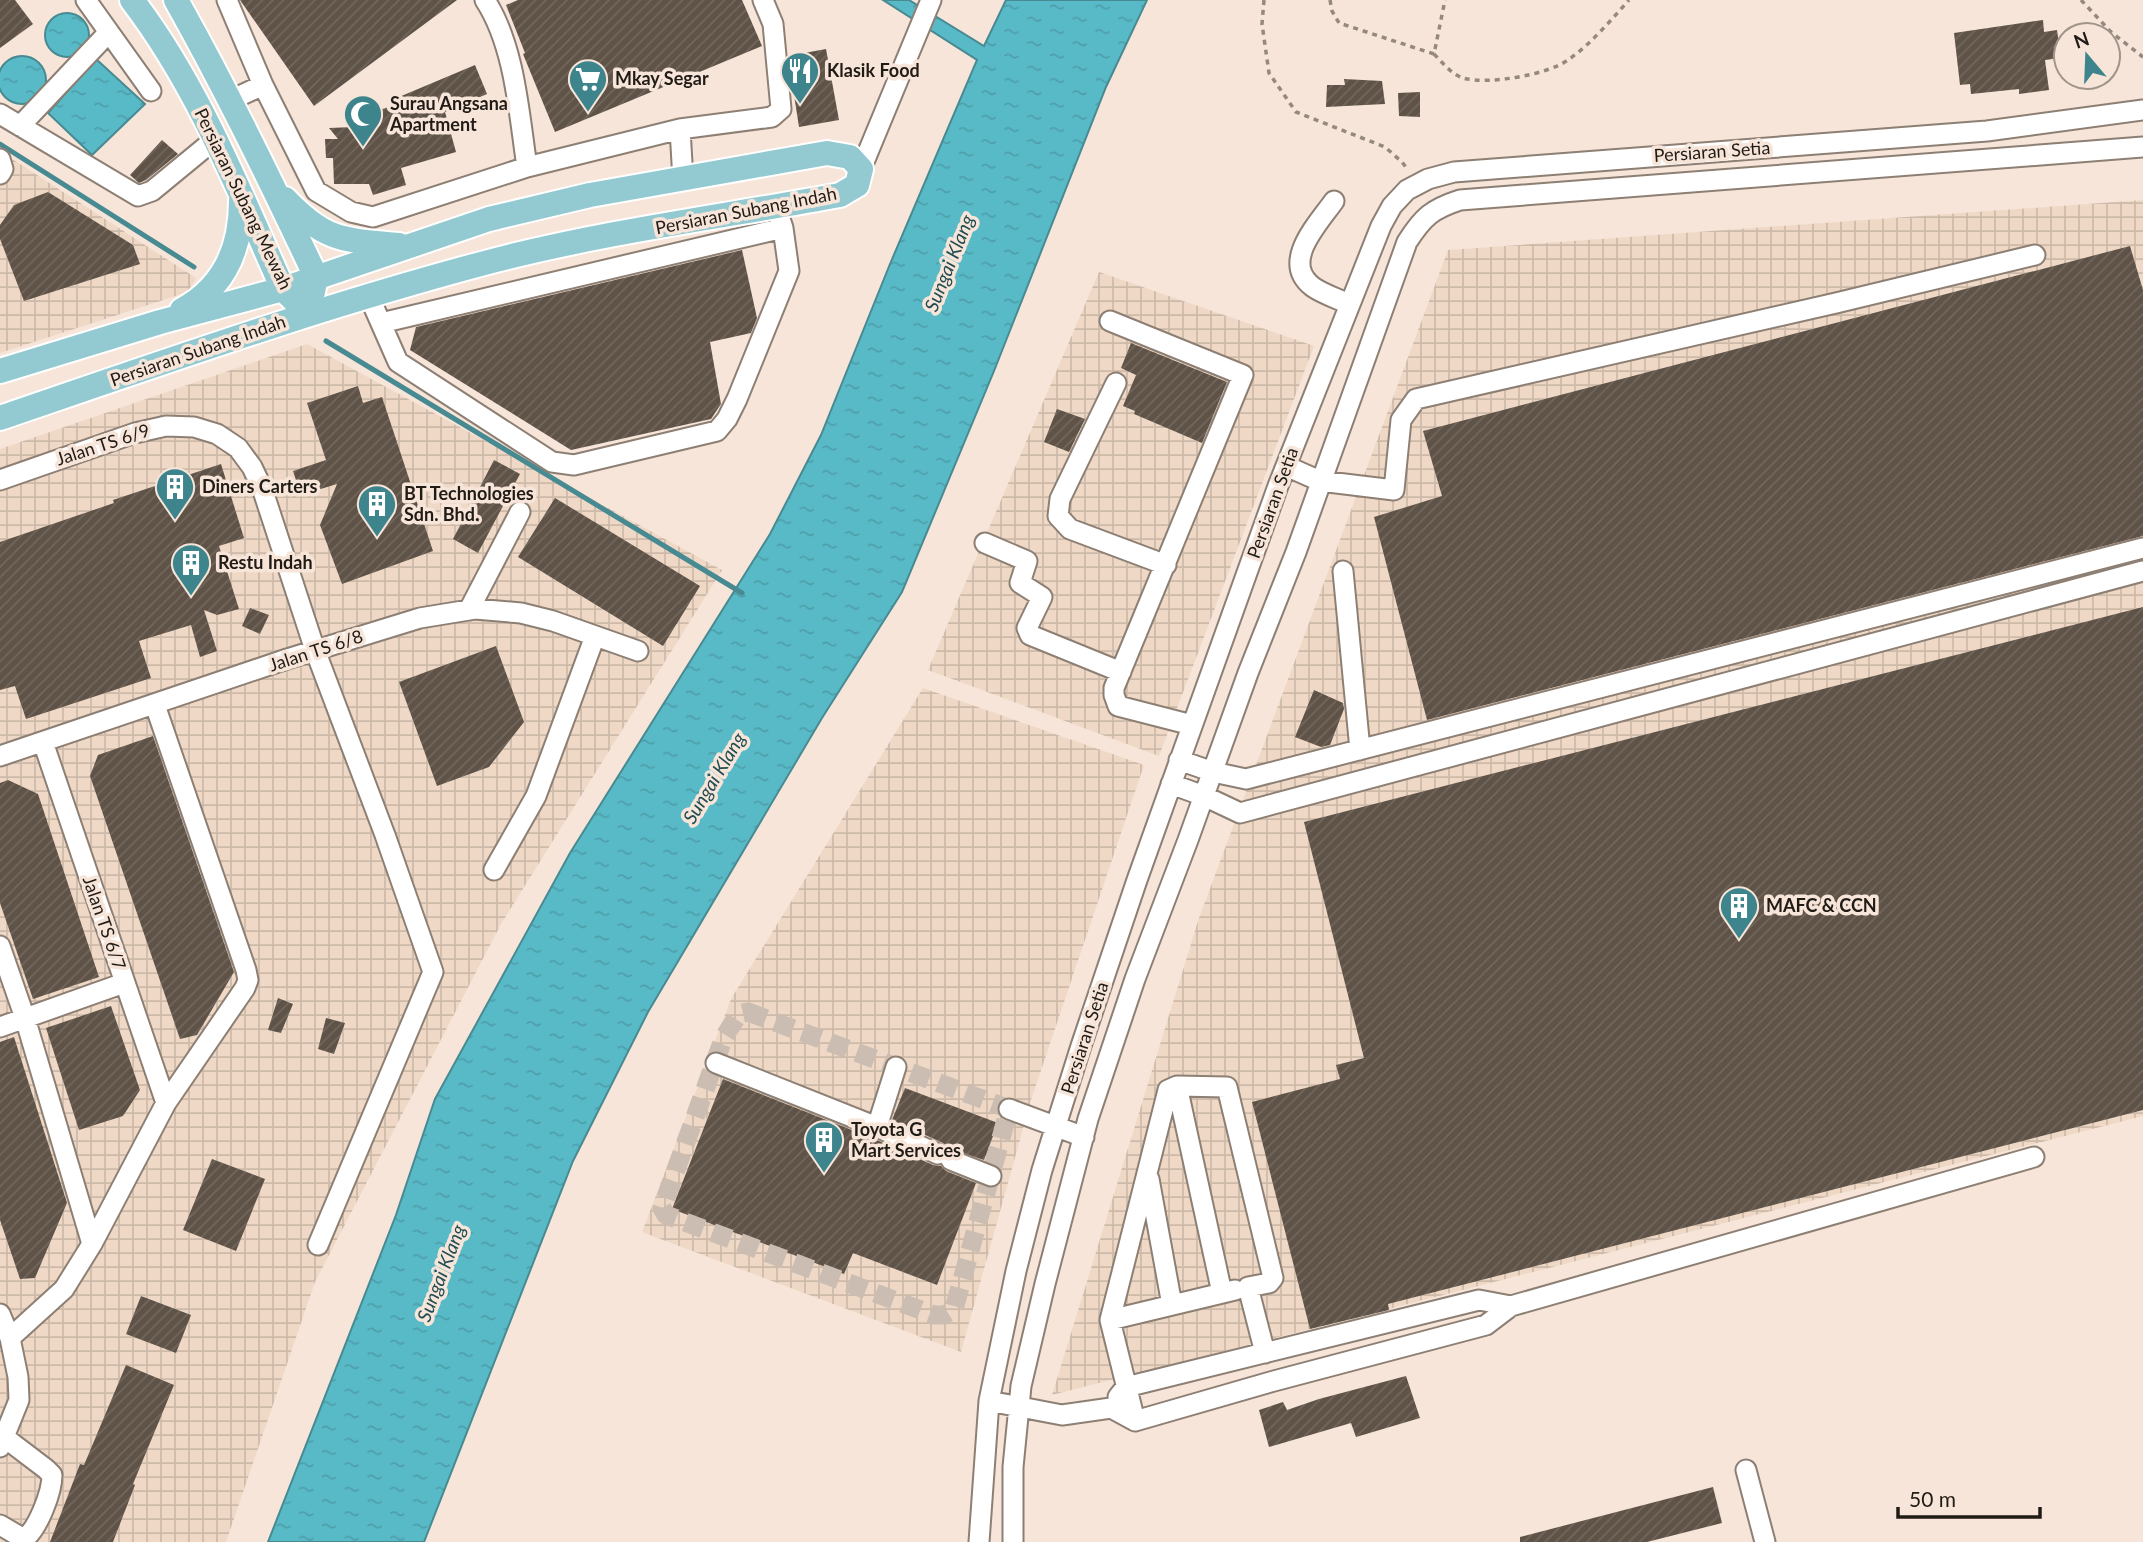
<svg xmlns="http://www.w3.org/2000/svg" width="2143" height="1542" viewBox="0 0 2143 1542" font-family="Lato,sans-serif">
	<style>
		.industrial { fill: url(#industrial-grid) }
		.water { fill: url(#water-ripples); stroke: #488a92; stroke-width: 2 }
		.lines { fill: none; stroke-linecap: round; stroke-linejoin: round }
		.stream { stroke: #488a92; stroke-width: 5 }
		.building { fill: url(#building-hatch) }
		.minor-tunnel { stroke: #cbbdb1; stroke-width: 19; stroke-dasharray: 19 10; stroke-linecap: butt }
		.minor-casing { stroke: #8d7f73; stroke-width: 23 }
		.major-casing { stroke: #fff; stroke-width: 28 }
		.path { stroke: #95897f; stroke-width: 3.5; stroke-dasharray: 5 5; stroke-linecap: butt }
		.minor { stroke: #fff; stroke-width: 19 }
		.major { stroke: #93c9d0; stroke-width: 24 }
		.labels { text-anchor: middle; stroke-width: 7; stroke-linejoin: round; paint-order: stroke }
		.poi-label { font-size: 18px; font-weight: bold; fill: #211b16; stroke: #f6e5d8; text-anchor: start }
		.street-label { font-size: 18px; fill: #211b16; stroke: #f6e5d8 }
		.water-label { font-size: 19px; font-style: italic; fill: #204c52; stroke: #f6e5d8 }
	</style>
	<defs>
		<pattern id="industrial-grid" width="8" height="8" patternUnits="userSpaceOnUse" patternTransform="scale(1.75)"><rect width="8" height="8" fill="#efd9c6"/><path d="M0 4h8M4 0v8" fill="none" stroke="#cdbaa9"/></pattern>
		<pattern id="water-ripples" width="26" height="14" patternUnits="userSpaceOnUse" patternTransform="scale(1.75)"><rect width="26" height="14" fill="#59bac7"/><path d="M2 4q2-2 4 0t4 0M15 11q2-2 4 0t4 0" fill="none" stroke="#4d9faa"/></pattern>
		<pattern id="building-hatch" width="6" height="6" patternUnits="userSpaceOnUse" patternTransform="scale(1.75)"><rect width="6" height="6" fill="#5f5247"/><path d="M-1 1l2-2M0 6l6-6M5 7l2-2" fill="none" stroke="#72675e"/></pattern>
	</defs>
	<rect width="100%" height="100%" fill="#f6e5d8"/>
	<path class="industrial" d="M0,151L196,278L188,292L0,353Z
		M2143,200V1116L1052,1395L1199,918L1448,250Z
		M1099,272L1314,346L1159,756L928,670Z
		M307,344L722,570L501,924L315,1282L226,1542H0V449Z
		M923,688L1144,765L1031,1100L961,1352L642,1232L731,999Z"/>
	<path class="water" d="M883,0H909L984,46L1006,0H1147L1106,87L994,371L902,592L822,718L648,1012L573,1161L424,1542H268L396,1215L435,1099L570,853L770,534L821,435L890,264L977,60Z
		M45 35a22 22 0 1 1 44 0a22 22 0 1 1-44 0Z
		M-2 80a24 24 0 1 1 48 0a24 24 0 1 1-48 0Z
		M96,59L145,104L92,155L48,113Z"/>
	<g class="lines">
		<path class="stream" d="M0,144L194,267
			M326,341L742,593"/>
	</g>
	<path class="building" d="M0,0H15L33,24L0,48Z
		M240,0H457L314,106Z
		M518,0H742L762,46L555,132L523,54L525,53L506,5Z
		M2043,20L2044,32L2057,30L2061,58L2045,60L2049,90L2019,94V89L1971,94L1970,84L1960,85L1954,33Z
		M826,49L839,120L799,127L788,56Z
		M475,65L487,94L445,112L456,152L401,168L406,185L373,195L369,184H334L333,158H326L325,139H338L329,128L380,126L376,111L402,103L399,97Z
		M1344,79L1382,81L1385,104L1326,107L1327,85H1345Z
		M1420,92V117L1399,116L1398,93Z
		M162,140L178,154L146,180L139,183L130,175Z
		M48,192L133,245L140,264L24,301L0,239V225L14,205Z
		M2130,246L2143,290V536L1427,720L1374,517L1442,496L1423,431Z
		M742,250L757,318L751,333L710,342L721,404L711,419L571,450L410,350L416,327Z
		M1131,343L1227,382L1202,443L1134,414L1135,411L1123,406L1136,375L1121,368Z
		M358,386L363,403L382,397L433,551L342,584L320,525L337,484L301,495L293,471L326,460L307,403Z
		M1057,409L1085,419L1069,452L1044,442Z
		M494,460L520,474L478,553L453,539Z
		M221,464L244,538L219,546L239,609L217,615L204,610L217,651L200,657L191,625L139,641L151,678L26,719L15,686L0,690V542L114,503L113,500Z
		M555,498L700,586L663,646L518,557Z
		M2143,607V1110L1388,1304L1389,1310L1310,1329L1252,1102L1340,1079L1336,1065L1364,1058L1304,822Z
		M250,608L269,615L260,634L242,626Z
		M496,646L524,722L489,767L437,786L399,682Z
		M1314,690L1343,703L1344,709L1330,745L1321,747L1295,737Z
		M153,736L234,972L197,1035L180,1039L90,776L98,755Z
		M8,780L38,794L99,977L33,999L0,903V783Z
		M278,998L293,1004L281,1033L268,1030Z
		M111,1006L140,1090L123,1116L79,1130L46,1028Z
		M326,1018L345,1023L334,1054L318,1049Z
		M14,1037L67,1203L35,1278L20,1279L0,1220V1042Z
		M723,1079L872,1138L933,1165L941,1166L946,1171L976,1183L937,1285L853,1253L844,1274L672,1209Z
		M905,1088L998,1123L984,1160L948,1148L943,1143L892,1120Z
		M212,1159L265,1179L236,1251L183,1230Z
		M141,1296L191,1315L176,1353L126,1334Z
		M126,1365L174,1385L133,1484L135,1485L113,1542H50L80,1464L84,1465Z
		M1406,1376L1420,1418L1356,1437L1351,1423L1269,1447L1259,1410L1283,1402L1287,1410L1319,1399Z
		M1713,1487L1722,1523L1647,1542H1520V1537Z"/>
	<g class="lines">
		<path class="minor-tunnel" d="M748,1012L1009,1109L954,1309L944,1315H934L666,1215L662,1208L724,1037L739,1014Z"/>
		<g class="minor-casing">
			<path id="minor" d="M86,0L151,91
				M227,0L263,85L316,191L351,212L373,217L527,167L680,129L772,117L781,109L773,24L763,0
				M485,0C515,46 519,114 527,167
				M231,100L263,85
				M0,114L138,196L152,191L214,140
				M20,126L109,32
				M680,129L683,180
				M0,159L3,169L0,174
				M861,169L931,0
				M1334,201C1318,224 1280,262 1313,287C1323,294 1338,299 1349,304
				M368,294L398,362L552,462L574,465L717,431L727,419L737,399L789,271L783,228
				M1110,321L1243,375L1114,688V695L1118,706L1192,725
				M381,323L783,228L779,216
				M1116,383L1060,499L1058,516L1070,529L1166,565
				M1286,466L1320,481L1394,490L1401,420L1416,399L1836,303L2035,255
				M0,480L135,433L166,426L194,427L217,434L238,448L252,467L262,488L315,650L385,835L433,972L318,1245
				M985,543L1027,561L1020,583L1042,597L1027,628L1030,635L1121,672
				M1343,571L1360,750
				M469,610L520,512
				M43,742L166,1103
				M0,756L287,659L420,618L475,609L521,613L553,621L638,651
				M1179,760L1213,772L1246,779L2143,548
				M1171,784L1204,796L1240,813L2143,571
				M494,870L536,796L595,636
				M0,946L25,1018L92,1244
				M0,1027L124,983
				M716,1063L877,1127L938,1154
				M1177,1086L1222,1293
				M1009,1109L1084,1137
				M877,1127L896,1067
				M951,1160L991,1176
				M1149,1179L1172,1305
				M0,1314L10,1338
				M1110,1320L1235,1290
				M1118,1397L1126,1387L1479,1300L1511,1306
				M989,1401L1062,1415L1111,1408L1135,1421L1274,1381L1486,1325L1511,1306L2034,1157
				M1135,1421L1110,1320L1168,1090L1177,1086L1227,1087L1273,1278L1269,1283L1248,1287L1265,1353
				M0,1447L19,1400L18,1377L10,1338L64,1289L92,1244L166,1103L245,988L248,980L246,970L155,705
				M1746,1470L1765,1542
				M0,1525L24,1539C38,1529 52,1492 52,1475L46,1469L4,1437
				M979,1542L989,1401L1016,1271L1042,1170L1081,1046L1137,880L1278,486L1381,226L1392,206L1407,190L1428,179L1454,172L1987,131L2143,110
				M1013,1542V1467L1021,1386L1045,1284L1088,1119L1135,979L1188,840L1248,673L1296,552L1407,242C1423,217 1432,209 1460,200L2143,147"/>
		</g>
		<g class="major-casing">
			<path id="major" d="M132,0C198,86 239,191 283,289L295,301
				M176,0C227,91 272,183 316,277L313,292
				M285,199C325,241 342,240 399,245
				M182,310C225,287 241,248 241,201
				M0,371L160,322L283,289L489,219L590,195L827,153L850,157L861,169L857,185L840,195C726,216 609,231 496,260C328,304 164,362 0,418"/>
		</g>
		<path class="path" d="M1264,0L1262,24L1269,73L1296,112L1385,147L1402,162L1408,170
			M1330,0L1332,11L1339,23L1434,54L1445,0
			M2081,0L2111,32L2143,57
			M1434,54C1443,63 1451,74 1463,78C1488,85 1547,75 1568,60C1591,44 1610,21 1629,0"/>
		<use href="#minor" class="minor"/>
		<use href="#major" class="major"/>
	</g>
	<defs>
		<g id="restaurant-pin" transform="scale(2.0125)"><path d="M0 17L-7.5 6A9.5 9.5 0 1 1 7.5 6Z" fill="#3d848d" stroke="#f6e5d8"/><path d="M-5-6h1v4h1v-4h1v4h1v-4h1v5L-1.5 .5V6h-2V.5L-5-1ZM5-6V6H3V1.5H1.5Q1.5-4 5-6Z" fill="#fff"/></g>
		<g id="supermarket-pin" transform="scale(2.0125)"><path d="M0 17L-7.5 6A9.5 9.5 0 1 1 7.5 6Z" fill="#3d848d" stroke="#f6e5d8"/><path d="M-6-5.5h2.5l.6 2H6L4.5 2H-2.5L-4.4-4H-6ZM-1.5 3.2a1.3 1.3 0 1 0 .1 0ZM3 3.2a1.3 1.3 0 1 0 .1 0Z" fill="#fff"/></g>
		<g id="mosque-pin" transform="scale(2.0125)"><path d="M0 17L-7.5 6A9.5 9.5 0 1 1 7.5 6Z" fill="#3d848d" stroke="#f6e5d8"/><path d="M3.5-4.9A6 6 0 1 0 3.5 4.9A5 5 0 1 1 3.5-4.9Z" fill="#fff"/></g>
		<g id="building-pin" transform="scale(2.0125)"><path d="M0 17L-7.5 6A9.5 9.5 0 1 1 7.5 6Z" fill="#3d848d" stroke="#f6e5d8"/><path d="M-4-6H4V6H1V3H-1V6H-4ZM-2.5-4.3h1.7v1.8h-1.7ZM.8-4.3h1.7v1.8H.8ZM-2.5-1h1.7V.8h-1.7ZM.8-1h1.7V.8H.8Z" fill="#fff"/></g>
	</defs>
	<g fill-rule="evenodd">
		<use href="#restaurant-pin" x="800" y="71"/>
		<use href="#supermarket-pin" x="588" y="79"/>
		<use href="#mosque-pin" x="363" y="114"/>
		<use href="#building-pin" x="175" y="487"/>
		<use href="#building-pin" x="377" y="504"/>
		<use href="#building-pin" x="191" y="563"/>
		<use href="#building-pin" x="1739" y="906"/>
		<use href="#building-pin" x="824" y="1140"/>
	</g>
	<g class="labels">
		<g class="poi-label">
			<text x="827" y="77">Klasik Food</text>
			<text x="615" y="85">Mkay Segar</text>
			<text x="390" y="110">Surau Angsana<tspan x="390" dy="21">Apartment</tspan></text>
			<text x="202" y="493">Diners Carters</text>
			<text x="404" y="500">BT Technologies<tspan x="404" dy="21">Sdn. Bhd.</tspan></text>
			<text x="218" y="569">Restu Indah</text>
			<text x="1766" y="912">MAFC &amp; CCN</text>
			<text x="851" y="1136">Toyota G<tspan x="851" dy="21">Mart Services</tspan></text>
		</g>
		<g class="street-label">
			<text transform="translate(1712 152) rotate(-4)" y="6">Persiaran Setia</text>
			<text transform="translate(243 199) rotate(64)" y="6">Persiaran Subang Mewah</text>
			<text transform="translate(746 211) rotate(-11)" y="6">Persiaran Subang Indah</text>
			<text transform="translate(198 351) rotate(-19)" y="6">Persiaran Subang Indah</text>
			<text transform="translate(103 445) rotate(-18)" y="6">Jalan TS 6/9</text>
			<text transform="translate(1273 503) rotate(-70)" y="6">Persiaran Setia</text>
			<text transform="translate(316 651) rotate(-18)" y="6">Jalan TS 6/8</text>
			<text transform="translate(104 923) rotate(71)" y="6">Jalan TS 6/7</text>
			<text transform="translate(1085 1038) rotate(-72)" y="6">Persiaran Setia</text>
		</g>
		<g class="water-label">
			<text transform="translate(949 263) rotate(-68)" y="7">Sungai Klang</text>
			<text transform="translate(714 778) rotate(-59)" y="7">Sungai Klang</text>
			<text transform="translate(441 1273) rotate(-69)" y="7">Sungai Klang</text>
		</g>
	</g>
	<g transform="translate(2087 56) rotate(341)"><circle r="33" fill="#f6e5d8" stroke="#a1948a" stroke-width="2"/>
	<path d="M0-5L12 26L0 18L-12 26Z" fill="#3d848d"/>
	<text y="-10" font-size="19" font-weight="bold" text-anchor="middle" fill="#211b16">N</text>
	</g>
	<path d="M1898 1507v10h142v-10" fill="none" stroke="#211b16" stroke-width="3.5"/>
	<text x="1909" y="1507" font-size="21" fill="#211b16" stroke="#f6e5d8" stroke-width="5" paint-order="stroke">50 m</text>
</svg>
